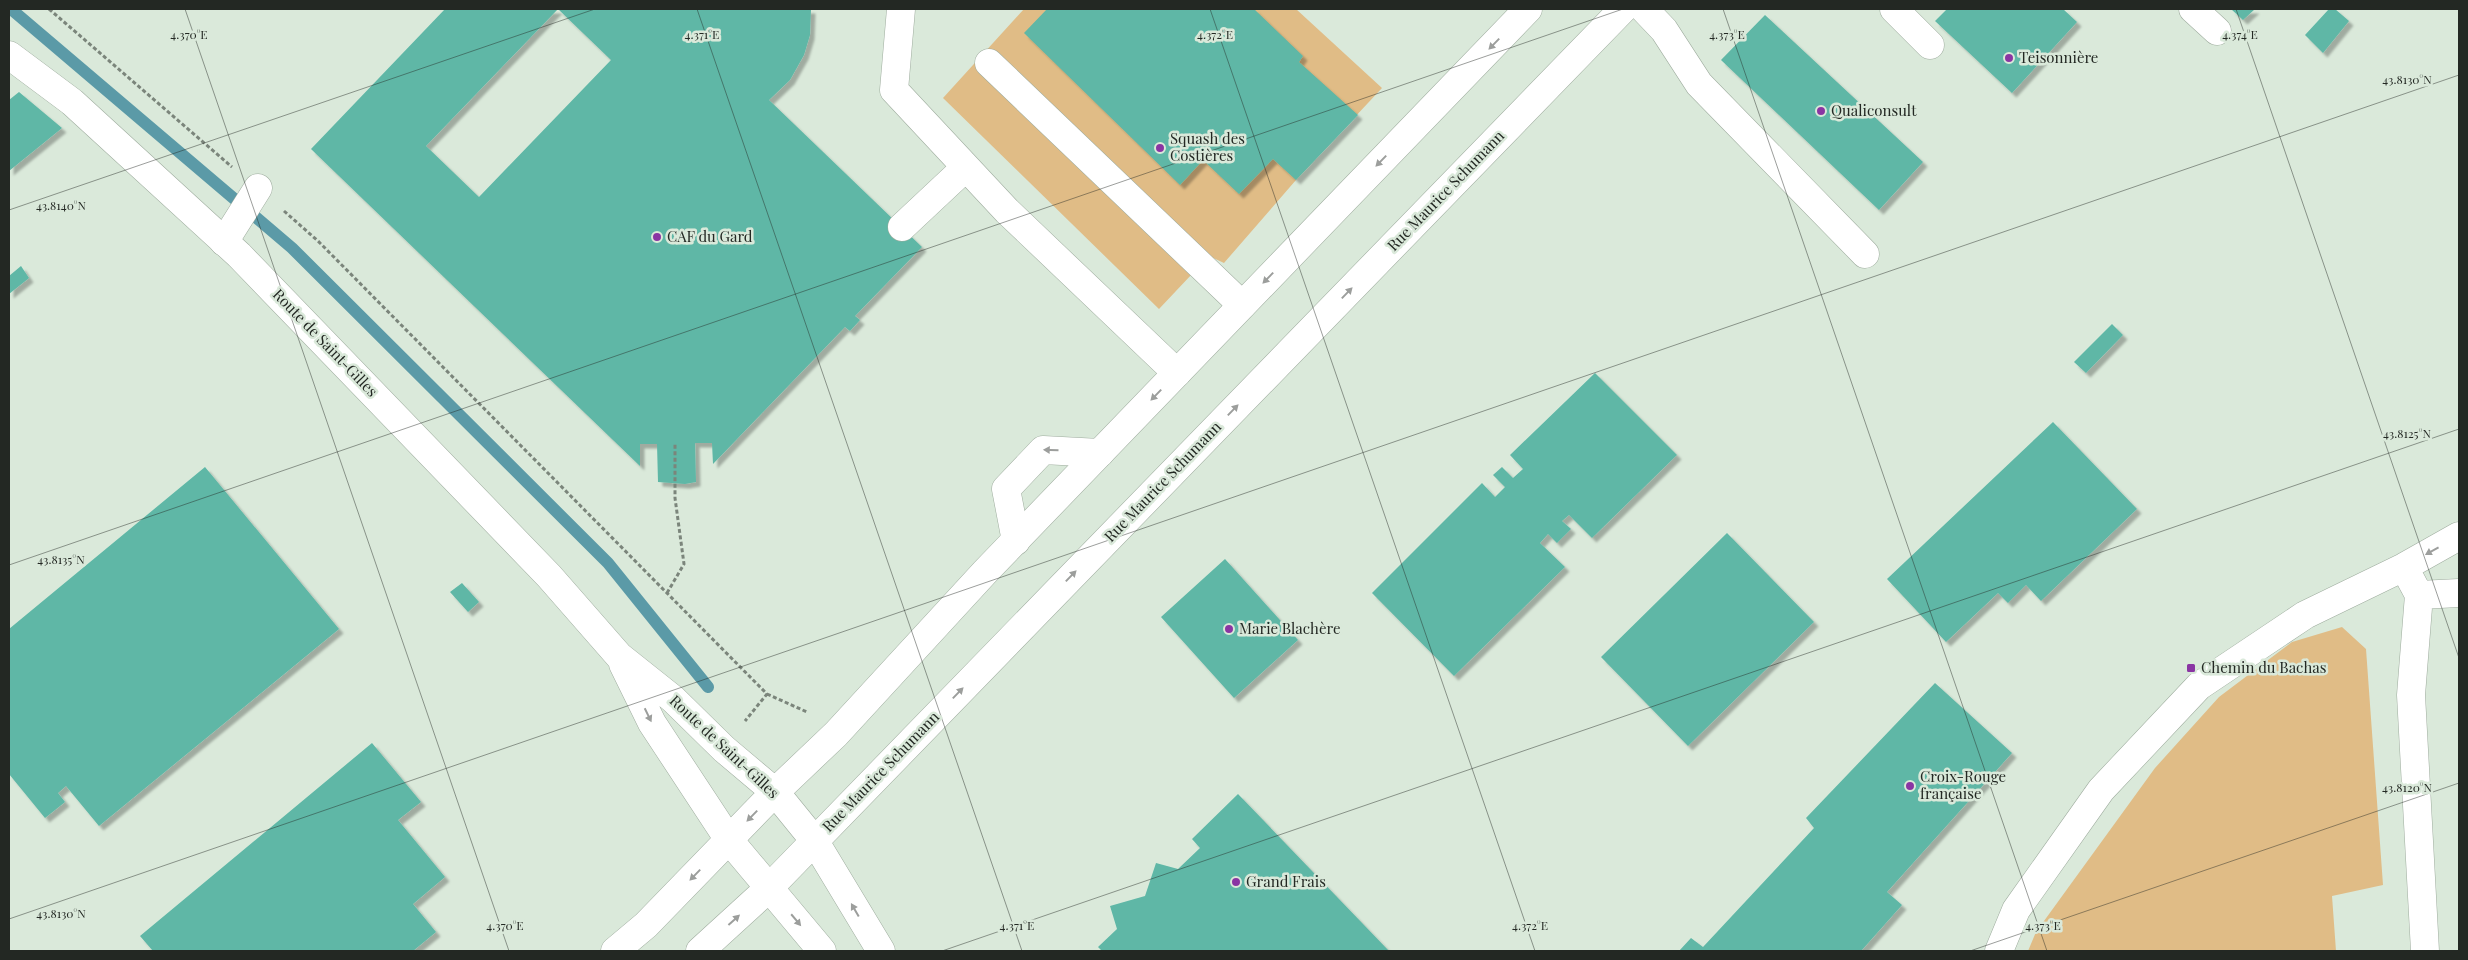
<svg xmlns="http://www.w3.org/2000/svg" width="2468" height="960" viewBox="0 0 2468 960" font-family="'Playfair Display',serif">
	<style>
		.green { fill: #e0bc86 }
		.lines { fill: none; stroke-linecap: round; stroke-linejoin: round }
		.stream { stroke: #5b9aa7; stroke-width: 12 }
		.building { fill: #5eb7a6; fill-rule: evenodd; filter: url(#shadow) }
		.minor-casing { stroke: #9eac9e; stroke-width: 29 }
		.major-casing { stroke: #9eac9e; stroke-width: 29 }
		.path { stroke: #7b857b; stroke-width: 3; stroke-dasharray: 4 2.5; stroke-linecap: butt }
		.minor { stroke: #fff; stroke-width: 28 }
		.major { stroke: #fff; stroke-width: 28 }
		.oneway { fill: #9c9e9c }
		.ticks { fill: none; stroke: #232823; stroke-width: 1; stroke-opacity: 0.45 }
		.poi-dot { fill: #8a35a3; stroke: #dae9da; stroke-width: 2 }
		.labels { text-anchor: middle; stroke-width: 5; stroke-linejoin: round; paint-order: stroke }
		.poi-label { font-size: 15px; fill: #232823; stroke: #dae9da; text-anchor: start }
		.street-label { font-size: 15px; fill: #232823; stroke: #dae9da }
		.ticks-label { font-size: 12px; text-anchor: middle; fill: #232823; stroke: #dae9da; stroke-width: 5; stroke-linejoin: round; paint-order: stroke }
	</style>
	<defs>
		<filter id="shadow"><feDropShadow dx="4.5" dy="4.5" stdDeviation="1" flood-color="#0004"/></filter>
	</defs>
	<rect width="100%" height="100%" fill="#dae9da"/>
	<path class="green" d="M1024,9H1296L1382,88L1296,180L1224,263L1209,256L1159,309L943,98Z
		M2342,627L2366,649L2383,885L2332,896L2336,951H2028L2036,932L2155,768L2219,697L2292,642Z"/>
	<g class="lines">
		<path class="stream" d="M11,9L292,248L608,563L708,687"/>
	</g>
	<path class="building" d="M445,9H811L810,35L804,55L790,80L769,100L922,247L855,316L860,320L850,331L845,327L713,464L712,443H695L696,482L685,484L658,482L657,444H640V466L311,149ZM558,9L611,60L479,197L426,146Z
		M1047,9H1254L1303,56L1299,62L1358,115L1296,180L1273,159L1239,194L1203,160L1180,185L1024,33Z
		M1947,9H2063L2077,22L2012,93L1935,21Z
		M2231,9H2255L2243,20Z
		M2329,9H2335L2349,21L2323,53L2305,35Z
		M1765,15L1923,162L1879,210L1721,60Z
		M19,92L62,128L9,171V100Z
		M21,266L29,278L9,294V276Z
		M2112,324L2123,335L2086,373L2074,362Z
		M1595,373L1677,455L1592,538L1569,515L1562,521L1571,529L1557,543L1548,534L1540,543L1565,567L1454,676L1372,593L1482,483L1495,497L1505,487L1493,475L1502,467L1513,478L1523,469L1510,455Z
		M2053,422L2137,509L2041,601L2026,585L2008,603L1998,593L1946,642L1887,579Z
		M205,467L339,629L99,826L66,786L58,793L65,802L45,818L9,774V629Z
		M1727,533L1814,622L1688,746L1601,657Z
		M1225,559L1298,640L1234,698L1161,617Z
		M462,583L479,602L468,612L450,592Z
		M1935,683L2012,753L1887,892L1902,905L1861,951H1679L1691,938L1703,947L1814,828L1806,818Z
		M372,743L421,802L398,820L445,877L413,904L436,932L413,951H153L140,936Z
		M1238,794L1389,951H1102L1098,947L1117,929L1110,906L1145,896L1156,863L1178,869L1200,848L1192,839Z"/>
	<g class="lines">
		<g class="minor-casing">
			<path id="minor" d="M901,9L894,90L1007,211L1177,373
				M1644,9L1664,30L1699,84L1865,254
				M1894,9L1930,45
				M2193,9L2217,31
				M989,63L1242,305
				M902,227L965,168
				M224,242L258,188
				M1016,541L1006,489L1043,450L1100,453
				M2404,567L2419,595L2411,695L2425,951
				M2419,595L2459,593
				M1999,951L2016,910L2101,790L2199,686L2305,615L2404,567L2459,536"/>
		</g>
		<g class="major-casing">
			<path id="major" d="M9,55L72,102L239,255L549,576L619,656L673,699L724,749L775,792L814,840L881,951
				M623,664L652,723L729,840L822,951
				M615,951L646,925L775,792L836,734L985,572L1528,9
				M700,951L769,888L1623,9"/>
		</g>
		<path class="path" d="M49,9L232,167
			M284,211L318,241L767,694L745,721
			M667,593L684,564L675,498V444
			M767,694L807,712"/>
		<use href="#minor" class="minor"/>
		<use href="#major" class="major"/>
	</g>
	<defs><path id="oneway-solid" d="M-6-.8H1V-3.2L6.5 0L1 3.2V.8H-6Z" transform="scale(1.25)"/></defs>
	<g class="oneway">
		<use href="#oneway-solid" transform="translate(1494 44) rotate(134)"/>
		<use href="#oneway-solid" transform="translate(1381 161) rotate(134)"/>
		<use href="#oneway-solid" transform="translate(1268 278) rotate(134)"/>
		<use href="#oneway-solid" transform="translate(1347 293) rotate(-46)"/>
		<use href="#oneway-solid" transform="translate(1156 395) rotate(134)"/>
		<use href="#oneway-solid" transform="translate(1233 410) rotate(-46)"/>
		<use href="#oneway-solid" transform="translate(1051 450) rotate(-178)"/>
		<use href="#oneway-solid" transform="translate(2432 551) rotate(151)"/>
		<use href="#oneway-solid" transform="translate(1071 576) rotate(-46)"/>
		<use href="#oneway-solid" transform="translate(958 693) rotate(-46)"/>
		<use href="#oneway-solid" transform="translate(648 715) rotate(64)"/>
		<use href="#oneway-solid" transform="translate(752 816) rotate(134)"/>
		<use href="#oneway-solid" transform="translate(695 875) rotate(134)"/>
		<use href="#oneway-solid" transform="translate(855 910) rotate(-120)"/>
		<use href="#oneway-solid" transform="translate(734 920) rotate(-42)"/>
		<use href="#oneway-solid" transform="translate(796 920) rotate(50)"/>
	</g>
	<path class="ticks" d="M185,9L509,951M697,9L1022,951M1210,9L1535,951M1723,9L2047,951M2236,9L2459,658M9,210L595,9M9,565L1623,9M9,919L2459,75M942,951L2459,429M1970,951L2459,783"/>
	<g class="poi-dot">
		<circle cx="2009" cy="58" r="5"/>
		<circle cx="1821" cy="111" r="5"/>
		<circle cx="1160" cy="148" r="5"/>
		<circle cx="657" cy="237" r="5"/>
		<circle cx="1229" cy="629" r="5"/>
		<rect x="2186" y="663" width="10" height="10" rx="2.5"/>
		<circle cx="1910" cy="786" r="5"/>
		<circle cx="1236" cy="882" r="5"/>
	</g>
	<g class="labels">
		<g class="poi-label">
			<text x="2019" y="63">Teisonnière</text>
			<text x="1831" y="116">Qualiconsult</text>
			<text x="1170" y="144">Squash des<tspan x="1170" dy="17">Costières</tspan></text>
			<text x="667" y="242">CAF du Gard</text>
			<text x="1239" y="634">Marie Blachère</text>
			<text x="2201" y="673">Chemin du Bachas</text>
			<text x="1920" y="782">Croix-Rouge<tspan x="1920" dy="17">française</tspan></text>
			<text x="1246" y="887">Grand Frais</text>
		</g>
		<g class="street-label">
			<text transform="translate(1446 191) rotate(-46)" y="5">Rue Maurice Schumann</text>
			<text transform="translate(325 343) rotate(46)" y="5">Route de Saint-Gilles</text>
			<text transform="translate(1163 482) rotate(-46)" y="5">Rue Maurice Schumann</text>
			<text transform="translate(724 747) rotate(43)" y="5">Route de Saint-Gilles</text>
			<text transform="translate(881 772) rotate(-46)" y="5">Rue Maurice Schumann</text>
		</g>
	</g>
	<g class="ticks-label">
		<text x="2240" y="39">4.374°E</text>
		<text x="189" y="39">4.370°E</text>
		<text x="702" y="39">4.371°E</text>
		<text x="1215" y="39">4.372°E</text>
		<text x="1727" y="39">4.373°E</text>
		<text x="2407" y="84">43.8130°N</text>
		<text x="61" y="210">43.8140°N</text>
		<text x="2407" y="438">43.8125°N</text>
		<text x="61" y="564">43.8135°N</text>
		<text x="2407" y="792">43.8120°N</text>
		<text x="61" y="918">43.8130°N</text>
		<text x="505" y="930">4.370°E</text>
		<text x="1017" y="930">4.371°E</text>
		<text x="1530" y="930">4.372°E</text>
		<text x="2043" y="930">4.373°E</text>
	</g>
	<rect width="2468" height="960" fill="none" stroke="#232823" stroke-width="20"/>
</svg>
